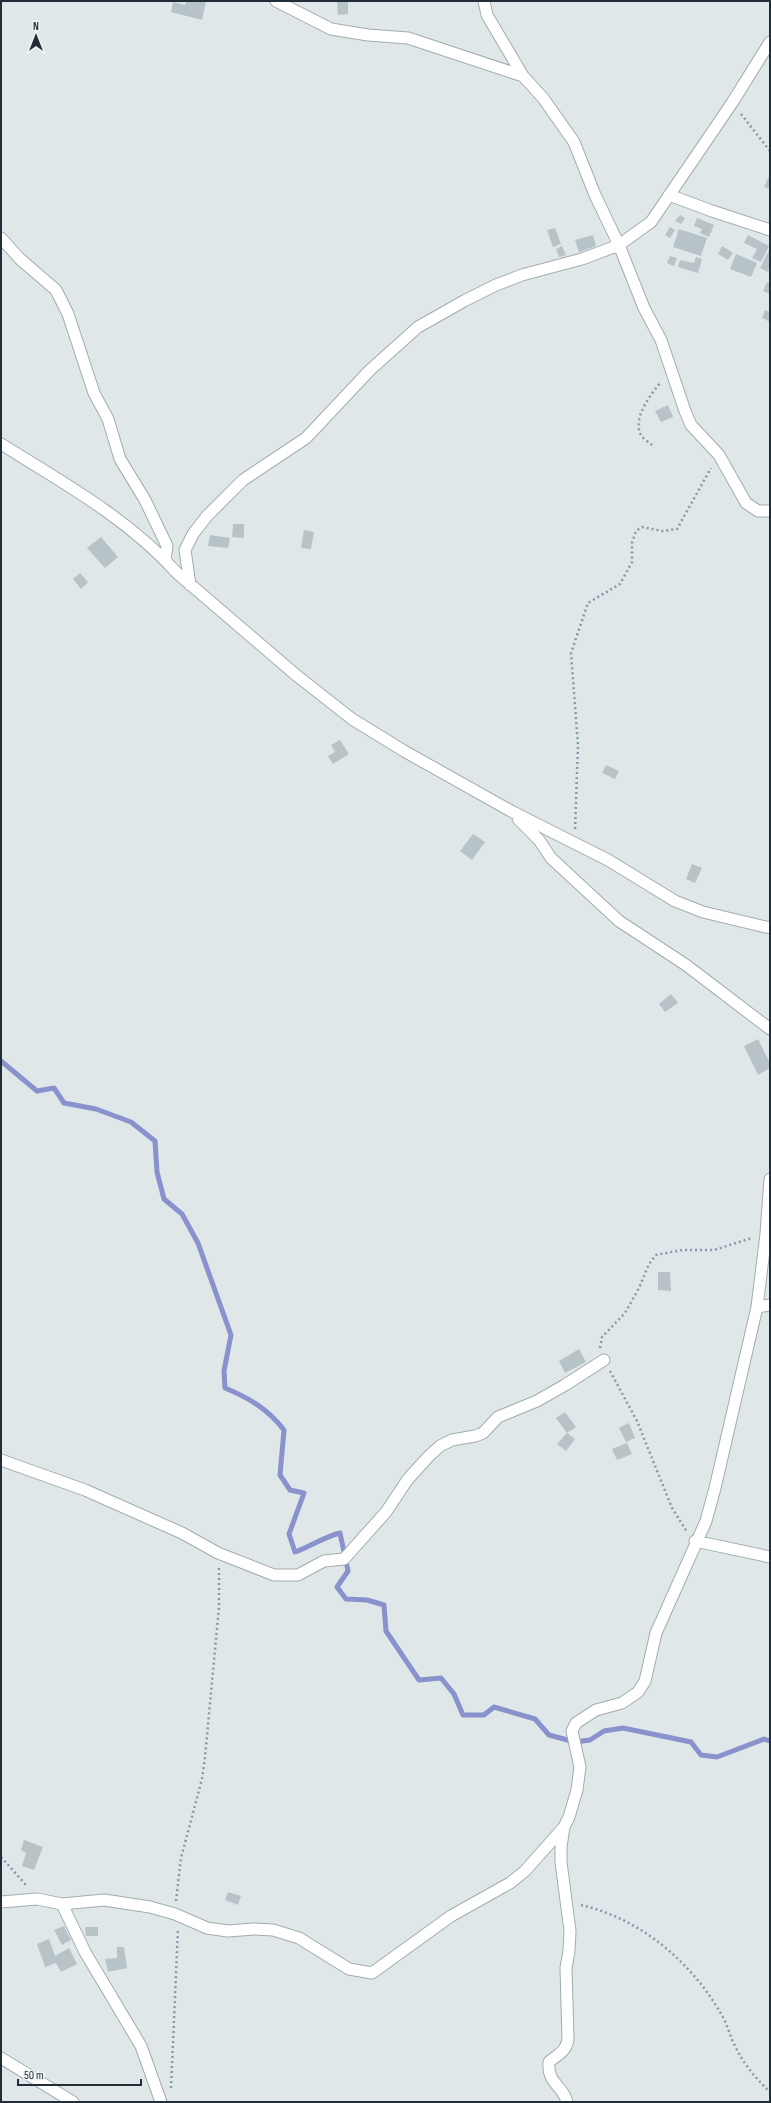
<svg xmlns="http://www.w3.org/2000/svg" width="771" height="2103" viewBox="0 0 771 2103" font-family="'Sofia Sans Condensed',sans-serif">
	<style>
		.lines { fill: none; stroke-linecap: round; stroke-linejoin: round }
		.stream { stroke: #8992cc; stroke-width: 5 }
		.building { fill: #b7c3c7 }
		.minor-casing { stroke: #a2acb0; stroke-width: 13 }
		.path { stroke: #819bac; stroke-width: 2.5; stroke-dasharray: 2 3; stroke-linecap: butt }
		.minor { stroke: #fff; stroke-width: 11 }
	</style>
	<rect width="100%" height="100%" fill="#dfe7e9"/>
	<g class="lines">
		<path class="stream" d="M1,1061L37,1091L54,1088L64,1103L96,1109L131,1122L155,1141L157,1172L164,1199L182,1214L198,1243L231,1335L224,1371L225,1388C249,1398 268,1409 284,1430L280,1475L290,1490L304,1493L289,1534L295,1552C311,1546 324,1537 340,1533L348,1571L337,1587L346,1599L367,1600L384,1605L386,1631L419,1680L441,1678L454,1694L463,1715H484L494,1707L535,1719L549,1735L575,1742L590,1740L604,1731L623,1728L691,1742L701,1755L717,1757L764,1739L770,1741"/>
	</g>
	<path class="building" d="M186,1H206L202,20L171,12L173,2L185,5Z
		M337,1H348V14L338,15Z
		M770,174V189L764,187Z
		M680,215L685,218L681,224L675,221Z
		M697,218L714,225L709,237L700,233L702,229L694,226Z
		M670,227L675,230L670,238L665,235Z
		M555,228L561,244L553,247L547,230Z
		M679,229L707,238L701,256L673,247Z
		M593,235L596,246L579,252L575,240Z
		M748,235L769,246L761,262L752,258L757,249L744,243Z
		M562,246L566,255L559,257L556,249Z
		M722,246L733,253L728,260L718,254Z
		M770,248V267L768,272L760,268Z
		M736,254L757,263L751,277L730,269Z
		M670,256L677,258L674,266L667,263Z
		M696,257L702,259L698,273L678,267L680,260L694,263Z
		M767,282L770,283V294L763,291Z
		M765,310L770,312V322L762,318Z
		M668,405L673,417L661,422L655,411Z
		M233,524H244V538L232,537Z
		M304,530L314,532L311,549L301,548Z
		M210,535L230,538L228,548L208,546Z
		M101,537L118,557L105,568L87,548Z
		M80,573L88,582L81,589L73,579Z
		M340,740L349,754L333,764L328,756L335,752L331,745Z
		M606,765L619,771L615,779L602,773Z
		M473,834L485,842L472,860L460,851Z
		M692,864L702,868L695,883L686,879Z
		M671,994L678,1003L665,1012L659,1004Z
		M758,1039L770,1063V1068L758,1075L744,1046Z
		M658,1272H670L671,1291L658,1290Z
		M579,1349L586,1362L565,1373L559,1361Z
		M565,1412L576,1427L567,1433L556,1418Z
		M629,1423L635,1438L626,1442L619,1428Z
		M567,1433L575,1439L566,1451L557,1444Z
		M627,1443L632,1454L617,1460L612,1449Z
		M24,1840L43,1847L34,1870L22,1866L26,1853L21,1850Z
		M228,1892L241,1896L238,1905L225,1900Z
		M64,1926L71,1940L62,1945L54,1930Z
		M85,1927H98V1936H86Z
		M49,1939L55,1956L69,1948L77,1964L61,1972L56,1963L45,1967L37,1944Z
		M117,1947H124L127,1968L108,1972L105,1959L117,1958Z"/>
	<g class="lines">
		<g class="minor-casing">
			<path id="minor" d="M276,1L331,29L368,35L408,38L523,76
				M484,1L487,15L523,76L543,98L574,142L595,195L619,245L644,308L661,340L685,411L691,425L719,455L746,503L758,511H770
				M669,195L712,211L770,230
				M1,238L20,259L56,290L68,314L94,393L108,419L120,459L145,500L167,546L165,560
				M1,444C62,482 129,519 177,573L296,675L352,719L404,751L511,811L608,860L675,901L703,912L770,928
				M190,585L185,550L193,534L207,516L243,480L306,438L370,370L418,327L464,301L496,285L522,275L582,259L619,245L651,222L732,103L770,42
				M518,819L539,840L551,858L619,921L686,965L770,1029
				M757,1307L770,1305
				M1,1460L85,1490L182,1533L218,1553L274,1575H298L324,1561L344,1559L386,1512L408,1479L429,1456L440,1446L452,1440L475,1436L483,1433L498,1417L537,1401L565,1385L604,1360
				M695,1541L770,1557
				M1,1902L37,1899L62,1904L104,1900L150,1907L175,1914L207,1928L228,1931L254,1929L273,1930L299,1938L349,1969L372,1973L451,1916L510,1883L525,1871L564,1827
				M62,1904L85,1952L141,2046L161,2102
				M1,2058L73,2102
				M567,2102C563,2085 547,2084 549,2062C558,2054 565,2053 568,2040L566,1968L569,1951L570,1931L561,1862V1847L564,1827L569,1817L577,1790L580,1767L572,1731L576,1723L596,1710L622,1703L638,1692L645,1681L656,1633L706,1521L715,1488L757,1307L766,1234L770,1179"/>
		</g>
		<path class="path" d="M741,114L770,151
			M652,445C649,442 643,439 641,435C632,418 651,394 661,382
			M575,829L578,745L571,653L588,603L620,584L632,562V543L636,531L642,527L662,531L677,529L711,468
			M600,1348L602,1337L625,1313L639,1288L649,1264L656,1255L682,1250H714L752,1238
			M610,1371L637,1421L672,1508L687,1532
			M1,1857L27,1886
			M176,1901L181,1858L202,1779L205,1757L219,1607V1568
			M581,1905C642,1919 694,1964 724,2019C728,2027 730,2036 734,2044C743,2063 755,2078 770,2092
			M171,2088L178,1929"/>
		<use href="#minor" class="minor"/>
	</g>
	<rect width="771" height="2103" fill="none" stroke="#212e38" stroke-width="4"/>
	<g transform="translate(36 36)" stroke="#eff5f6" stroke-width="3" paint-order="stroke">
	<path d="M0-3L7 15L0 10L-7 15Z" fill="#212e38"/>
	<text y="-6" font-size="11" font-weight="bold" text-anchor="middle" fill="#212e38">N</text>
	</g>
	<path d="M18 2079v6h123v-6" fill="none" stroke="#212e38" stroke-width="2"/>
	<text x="24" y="2079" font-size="12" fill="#212e38" stroke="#eff5f6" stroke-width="3" paint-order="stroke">50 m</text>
</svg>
